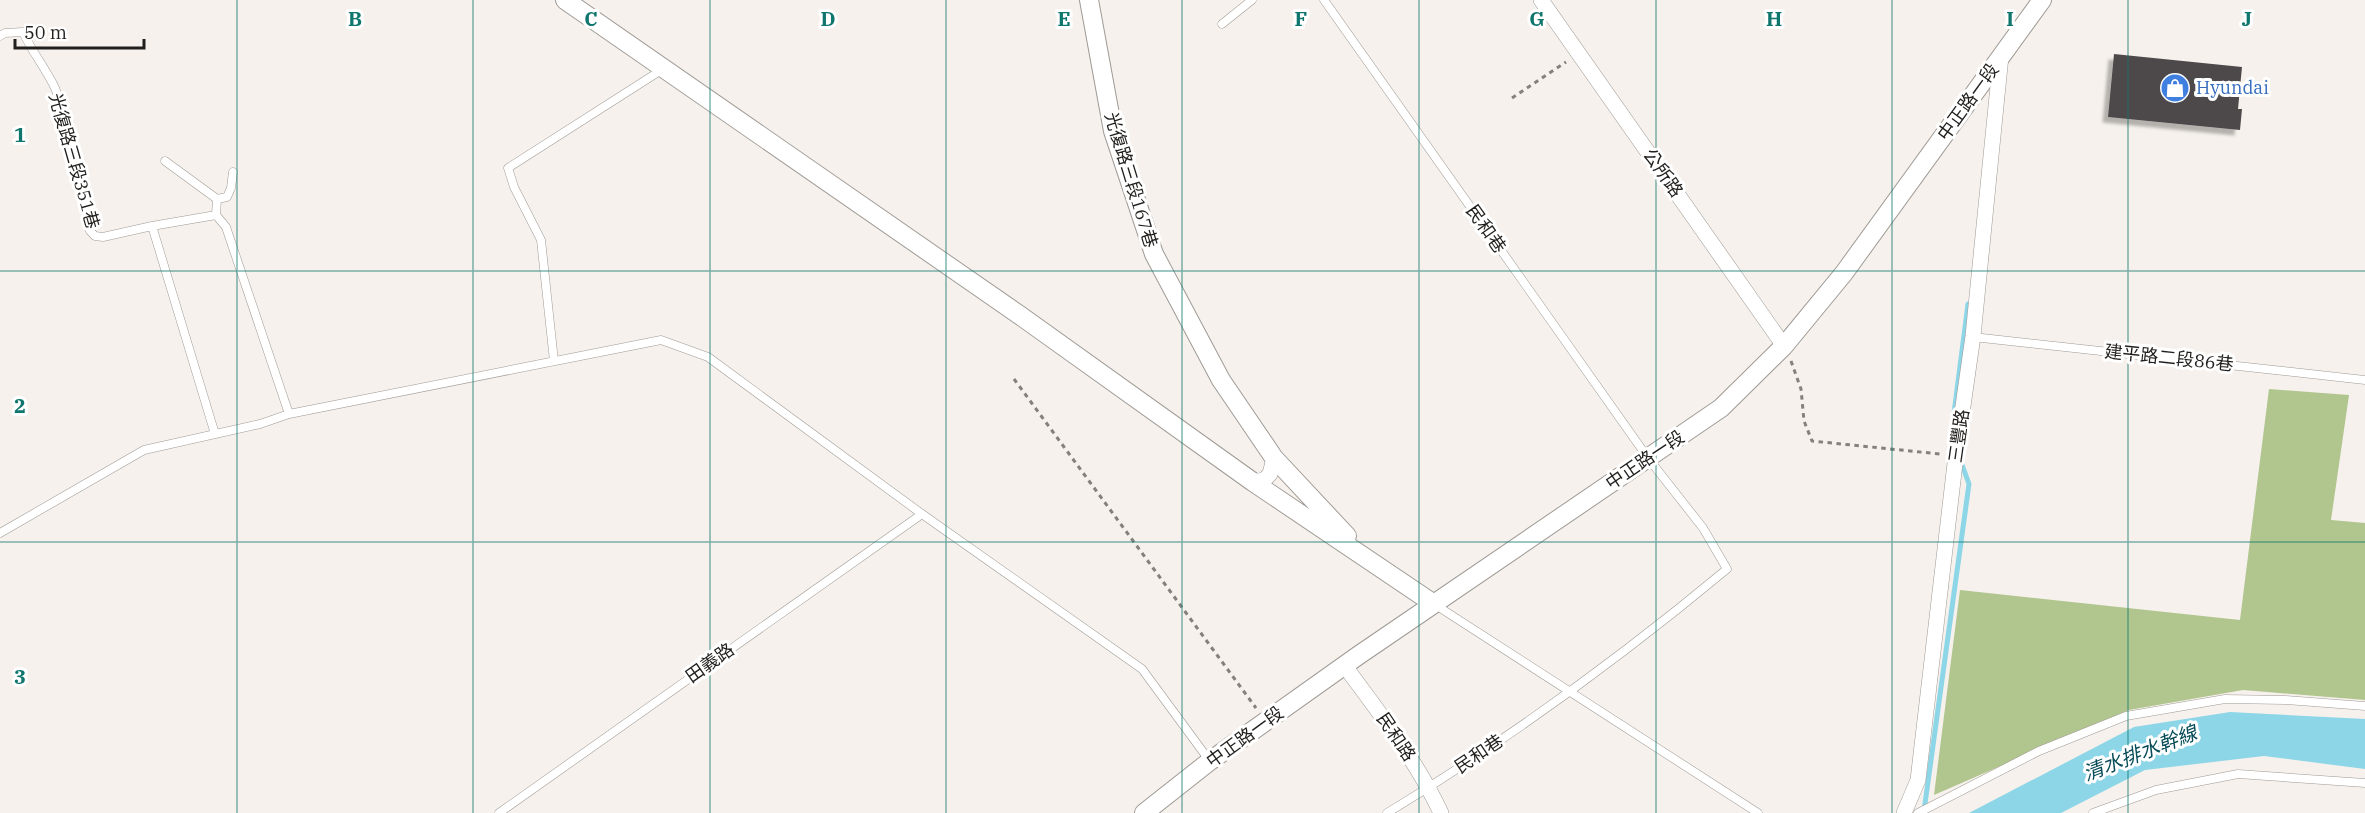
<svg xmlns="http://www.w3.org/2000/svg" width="2365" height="813" viewBox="0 0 2365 813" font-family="'IBM Plex Serif','Noto Sans TC',serif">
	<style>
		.forest { fill: #b1c58e }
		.water { fill: #8cd6e8 }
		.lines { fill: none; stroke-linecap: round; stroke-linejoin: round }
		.stream { stroke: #8cd6e8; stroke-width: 5 }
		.building { fill: #4e484c; filter: url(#shadow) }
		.service-casing { stroke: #9f9a95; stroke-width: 9 }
		.minor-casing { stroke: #9f9a95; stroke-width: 16 }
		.tertiary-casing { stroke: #9f9a95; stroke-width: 20 }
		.path { stroke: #83807d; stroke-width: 3; stroke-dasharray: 4.5 4.5; stroke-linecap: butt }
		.service { stroke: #fff; stroke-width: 8 }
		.minor { stroke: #fff; stroke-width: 15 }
		.tertiary { stroke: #fff; stroke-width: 18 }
		.grid { fill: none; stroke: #0f766e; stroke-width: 1.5; stroke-opacity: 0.55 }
		.labels { text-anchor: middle; stroke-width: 6; stroke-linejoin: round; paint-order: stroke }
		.shop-label { font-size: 18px; fill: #366cbe; stroke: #fff; text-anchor: start }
		.street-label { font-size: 18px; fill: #201f1d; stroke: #fff }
		.water-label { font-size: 20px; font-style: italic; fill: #064b57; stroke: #fff }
		.grid-label { font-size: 20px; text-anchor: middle; font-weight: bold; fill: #0f766e; stroke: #fff; stroke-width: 6; stroke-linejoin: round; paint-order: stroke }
	</style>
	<defs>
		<filter id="shadow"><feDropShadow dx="-5.5" dy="5.5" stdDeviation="1.5" flood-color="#0004"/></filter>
	</defs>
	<rect width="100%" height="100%" fill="#f6f1ec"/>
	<path class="forest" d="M2269,389L2349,395L2331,520L2365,523V700L2243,690L2129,710L1934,795L1960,590L2240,620Z"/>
	<path class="water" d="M2230,712L2365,719V769L2264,756L2145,770L2061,813H1969L2134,727Z"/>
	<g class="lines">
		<path class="stream" d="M1953,421L1968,304
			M1924,811L1969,484L1961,462"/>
	</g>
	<path class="building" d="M2114,54L2242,67L2238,109H2242L2240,130L2108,117Z"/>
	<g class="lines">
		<g class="service-casing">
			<path id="service" d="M1324,0L1648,458L1703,528L1727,569C1620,658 1506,741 1387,813
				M1222,24L1252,0
				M0,36L5,33L23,32C32,52 46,69 55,88C74,134 82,183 90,231L95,236L103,237L152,226L216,215L226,227L289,414
				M165,161L217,199L216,215
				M217,199L227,197L231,188L233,172
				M152,226L215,434
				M1973,337L2365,380
				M554,361L541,240L514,187L508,168L663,69
				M0,533L144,450L260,424L289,414L661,340L708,357L922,514L1142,669L1209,760
				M1434,604L1758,813
				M499,813L922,514
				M1918,813L2039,751L2126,716L2225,699L2285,700L2365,706
				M2093,813L2156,790L2238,774L2365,783"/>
		</g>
		<g class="minor-casing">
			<path id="minor" d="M1541,0L1784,346
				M1253,482L1264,480L1270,474L1274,458
				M1344,665C1379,712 1416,760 1441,813
				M1904,813L1918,780L1956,455L1973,336L2001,56"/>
		</g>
		<g class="tertiary-casing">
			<path id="tertiary" d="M565,0L1018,314L1253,482L1434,604
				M1089,0L1113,131L1154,254L1221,380L1274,458L1347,536
				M1144,813L1210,761L1359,655L1721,408L1784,346L1844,273L2042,0"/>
		</g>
		<path class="path" d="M1512,98L1566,62
			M1791,361L1801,389L1804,421L1812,441L1940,454
			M1014,379L1256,708"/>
		<use href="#service" class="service"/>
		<use href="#minor" class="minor"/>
		<use href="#tertiary" class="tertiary"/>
	</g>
	<path class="grid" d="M237,0V813M473,0V813M710,0V813M946,0V813M1182,0V813M1419,0V813M1656,0V813M1892,0V813M2128,0V813M0,271H2365M0,542H2365"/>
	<defs>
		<g id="shop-disc" transform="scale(1.5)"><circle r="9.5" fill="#3f7fe0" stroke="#fff"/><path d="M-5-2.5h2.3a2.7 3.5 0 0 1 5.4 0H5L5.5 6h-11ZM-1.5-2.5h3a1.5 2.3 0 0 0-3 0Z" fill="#fff"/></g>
	</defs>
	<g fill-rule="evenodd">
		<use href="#shop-disc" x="2175" y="88"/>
	</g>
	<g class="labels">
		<g class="shop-label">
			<text x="2196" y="94">Hyundai</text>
		</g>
		<g class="street-label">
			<text transform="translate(1968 102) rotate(-54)" y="6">中正路一段</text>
			<text transform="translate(74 161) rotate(74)" y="6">光復路三段351巷</text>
			<text transform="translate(1663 173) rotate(55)" y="6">公所路</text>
			<text transform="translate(1131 180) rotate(73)" y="6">光復路三段167巷</text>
			<text transform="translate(1486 229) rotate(55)" y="6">民和巷</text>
			<text transform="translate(2169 358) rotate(6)" y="6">建平路二段86巷</text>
			<text transform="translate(1959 436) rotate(-82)" y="6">三豐路</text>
			<text transform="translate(1645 460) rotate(-34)" y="6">中正路一段</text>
			<text transform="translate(710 663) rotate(-35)" y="6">田義路</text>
			<text transform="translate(1245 737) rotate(-36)" y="6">中正路一段</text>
			<text transform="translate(1396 737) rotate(56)" y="6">民和路</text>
			<text transform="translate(1479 754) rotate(-34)" y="6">民和巷</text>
		</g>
		<g class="water-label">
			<text transform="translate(2140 753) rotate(-21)" y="7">清水排水幹線</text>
		</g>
	</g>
	<g class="grid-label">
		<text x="355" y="26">B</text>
		<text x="591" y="26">C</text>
		<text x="828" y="26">D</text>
		<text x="1064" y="26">E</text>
		<text x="1301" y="26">F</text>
		<text x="1537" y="26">G</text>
		<text x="1774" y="26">H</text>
		<text x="2010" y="26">I</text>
		<text x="2247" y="26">J</text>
		<text x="20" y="142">1</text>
		<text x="20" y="413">2</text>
		<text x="20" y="684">3</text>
	</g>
	<path d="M15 39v9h129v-9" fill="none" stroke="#201f1d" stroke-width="3"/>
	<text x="24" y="39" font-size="18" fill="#201f1d" stroke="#ffffff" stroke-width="4.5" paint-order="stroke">50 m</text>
</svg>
